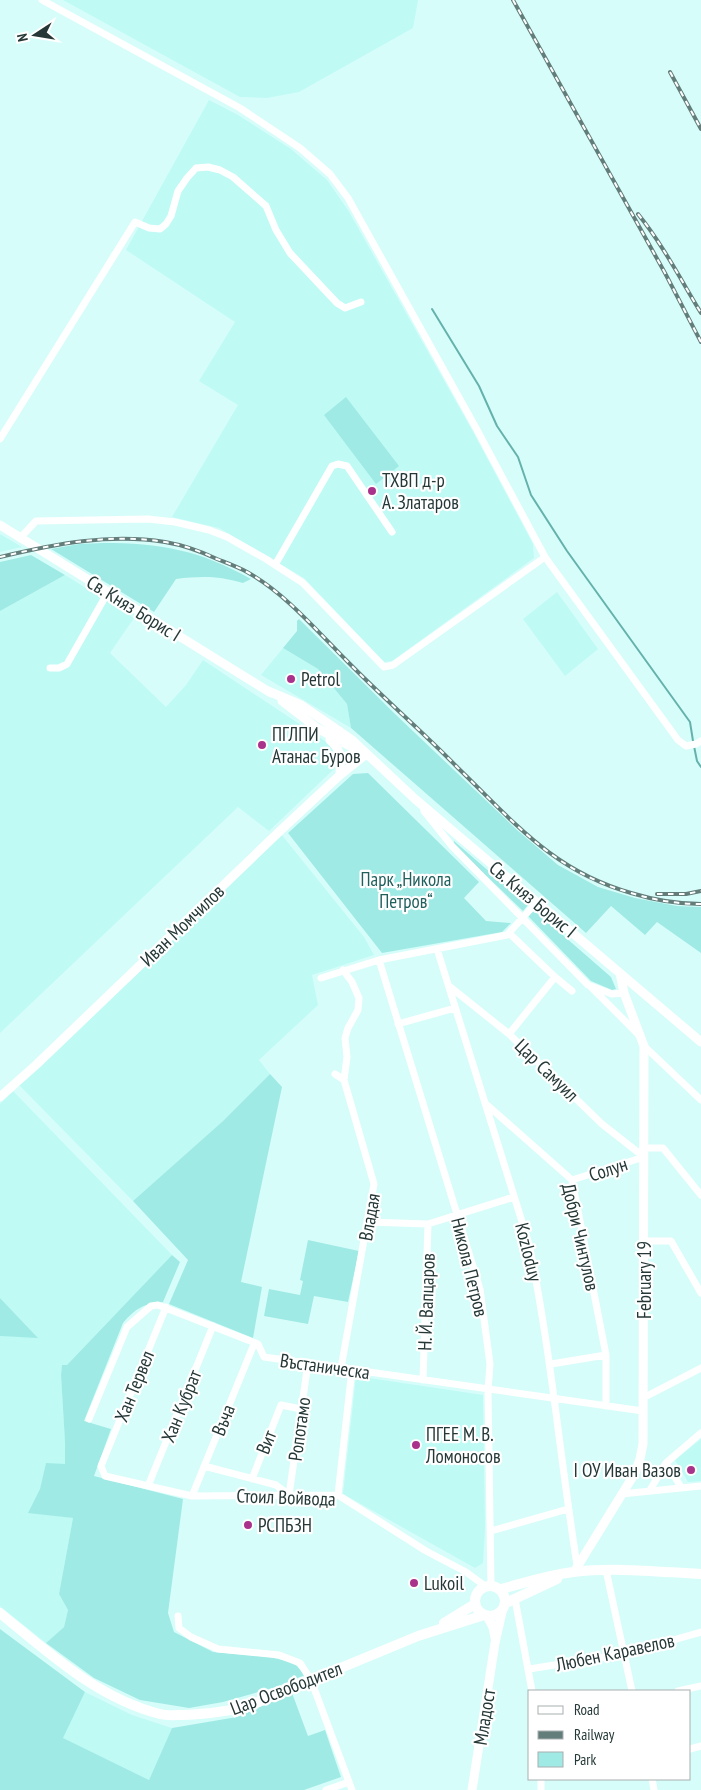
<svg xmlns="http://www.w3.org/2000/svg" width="701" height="1790" viewBox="0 0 701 1790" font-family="'PT Sans Narrow',sans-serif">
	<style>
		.built { fill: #bffaf5 }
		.green { fill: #a0eae5 }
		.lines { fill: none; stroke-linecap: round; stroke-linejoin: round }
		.stream { stroke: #65b2ad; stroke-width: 2 }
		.minor { stroke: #fff; stroke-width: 7 }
		.tertiary { stroke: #fff; stroke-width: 9 }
		.secondary { stroke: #fff; stroke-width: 10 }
		.rail-casing { stroke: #637d7b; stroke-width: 4 }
		.rail { stroke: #fff; stroke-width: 2; stroke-dasharray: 5.5; stroke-linecap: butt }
		.poi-dot { fill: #a9328a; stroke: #fff; stroke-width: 2 }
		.labels { text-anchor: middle; stroke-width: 4.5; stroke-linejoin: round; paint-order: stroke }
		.poi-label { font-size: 19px; fill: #253837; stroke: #fff; text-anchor: start }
		.street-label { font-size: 19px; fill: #253837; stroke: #fff }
		.park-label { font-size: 19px; fill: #1f5f5c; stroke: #fff }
	</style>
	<rect width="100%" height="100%" fill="#d7fdfa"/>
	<path class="built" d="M63,0H418L413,28L299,92L267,98L240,97Z
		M209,100L238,115L291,149L327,180L348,210L472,430L533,544L534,558L392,661L384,662L304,578L219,528L172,517L238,405L199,381L235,322L126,250Z
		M0,534L22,547L0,552Z
		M65,575L134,618L110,653L166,707L186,685L203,660L325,741L335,751L336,757L335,768L269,831L238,807L0,1033V611Z
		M557,592L598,649L565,676L523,619Z
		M283,648L318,669L347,704L351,728L261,675Z
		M281,834L364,937L374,955L312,975L318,1005L259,1060L270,1074L223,1121L133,1201L19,1085Z
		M13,1091L172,1255L66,1366L62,1365L61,1375L65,1442V1464H46L40,1490L29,1512L73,1518L59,1594L68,1610L64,1627L46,1643L0,1606V1336L37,1337L0,1298V1104Z
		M356,1376L483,1395L485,1527L483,1563L475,1568L343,1494Z
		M701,1439V1481L688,1482L675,1460Z
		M85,1692L132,1715L172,1728L149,1780L62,1738Z"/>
	<path class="green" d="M346,397L399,466L376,484L324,415Z
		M103,543C160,543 200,550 251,579L243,583C218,576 202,576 176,579L154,612L51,549L79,544Z
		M31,555L65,575L0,611V562Z
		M299,619L394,713L517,830L558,865L598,887L635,898L677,906L701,907V953L657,922L645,935L611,906L586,933L351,728L347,704L318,669L283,648L297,631V621Z
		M368,773L479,882L464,898L486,921L511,923L502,932L382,953L288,833L353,774Z
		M454,841L528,905L523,911L453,844Z
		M534,910L611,977L616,989L612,990L591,981L528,916Z
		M270,1074L282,1087L241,1282L262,1287L253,1338L169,1304L188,1260L133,1201L223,1121Z
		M308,1240L359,1251L348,1302L314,1296L308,1324L264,1316L269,1289L300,1295L303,1281L300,1280Z
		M172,1255L180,1262L163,1302C143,1304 136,1308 123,1323L84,1421L111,1429L94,1476L183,1499L168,1613L174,1632L213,1652L270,1657L294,1663L305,1675L276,1687L223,1702L189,1708L140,1700L94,1678L46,1643L64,1627L68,1610L59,1594L73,1518L28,1513L40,1489L46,1463L65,1464V1442L61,1375L62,1365H67Z
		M0,1298L38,1338L0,1336Z
		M0,1629L85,1692L63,1738L149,1780L172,1728L237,1717L292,1693L308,1736L325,1730L341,1777L304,1790H0Z"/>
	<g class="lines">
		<path class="stream" d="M432,309L479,386L497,426L518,457L531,495L567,551L690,722L693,741
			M694,746L697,761L701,767"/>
		<path class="minor" d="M42,0L240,108L300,148L330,174L348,198L476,428L545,557L678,740L686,746L696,744L701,741
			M0,439L135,222L149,228L160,229L166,224L171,216L178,191L187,178L196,168L208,167L220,170L233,177L266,206L276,230L290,253L337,303L345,308L361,302
			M20,538L36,521L148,519L175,522L209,530L227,537L266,559L303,583L384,667L393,665L545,557
			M275,565L332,466L338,464L347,466L392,532
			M50,668H59L67,664L108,592
			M424,811L452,846L588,985L612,994L624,993
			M509,933L555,977L572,991
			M437,949L529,1244C551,1351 560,1458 577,1565
			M379,960L480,1289L490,1364L488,1390L491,1586
			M343,970L352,982L359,998L358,1010L348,1028L345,1038L347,1057L344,1080
			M321,978L379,960L507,935L537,902
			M449,986L509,1034L602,1124L644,1157
			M591,987L638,1034
			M398,1024L455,1008
			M509,1034L555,977
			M644,1046L701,1100
			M335,1074L344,1080L374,1184L341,1368
			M486,1104L572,1180L606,1355V1406
			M643,1148H663L701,1195
			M572,1180L644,1157
			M368,1222L428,1224L514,1197
			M644,1241H671L701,1293
			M166,1307L101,1466L105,1476L192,1496L338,1495L426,1551L466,1572L485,1586
			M551,1364L606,1355
			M423,1380L428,1224
			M643,1398L701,1368
			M89,1419L127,1327L151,1306L158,1305L258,1344L264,1357L643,1411
			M666,1463L681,1487
			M204,1466L276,1485L289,1495L308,1363
			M252,1479L281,1405L301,1409
			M148,1486L213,1326
			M650,1490L666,1463L701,1433
			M621,1494L701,1486
			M338,1495L352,1369
			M192,1496L254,1344
			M491,1531L568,1509
			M606,1570L632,1691
			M515,1599L532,1691
			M178,1616L179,1628L191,1637L218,1649L279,1655L300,1663L311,1680L352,1790
			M529,1669L624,1654L701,1632
			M678,1691L701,1686
			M690,1749L701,1746
			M541,1779V1790
			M652,1779L654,1790
			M326,1790L349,1782"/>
		<path class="tertiary" d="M0,525L271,693
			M268,691L301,705L352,740L415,799L701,1042
			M282,701L317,728L361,752
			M330,740C342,750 341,760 340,775
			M0,1097L37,1064L282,829L340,775L365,755
			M574,1572L635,1473L640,1459L643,1444L644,1046L624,993L620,973
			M487,1616L493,1627L495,1638
			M472,1790L495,1643L502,1612"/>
		<path class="secondary" d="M475 1601a15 15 0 1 1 30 0a15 15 0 1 1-30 0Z
			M501,1589C525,1583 548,1575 573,1572C615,1567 659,1572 701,1574
			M506,1603L557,1579
			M0,1613C49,1653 97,1698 160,1714C167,1716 176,1715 183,1715C207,1714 228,1712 251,1705L418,1636L484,1615
			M444,1623L475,1604"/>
		<g class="rail-casing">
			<path id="rail" d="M513,0L665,273L701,342
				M670,72L701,129
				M638,214C663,245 681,280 701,313
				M0,557C55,544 109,533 165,542C183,545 200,551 217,559C227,563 238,567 247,572C286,594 316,630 347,661C383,698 422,731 458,768C514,822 553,871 631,893C654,900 677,904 701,904
				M657,894H686L701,891"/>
		</g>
		<use href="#rail" class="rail"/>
	</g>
	<g class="poi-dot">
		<circle cx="372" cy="491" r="5"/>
		<circle cx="291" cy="679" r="5"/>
		<circle cx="262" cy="745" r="5"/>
		<circle cx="416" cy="1445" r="5"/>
		<circle cx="691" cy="1470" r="5"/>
		<circle cx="248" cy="1525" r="5"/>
		<circle cx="414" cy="1583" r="5"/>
	</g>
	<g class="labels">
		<g class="poi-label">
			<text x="382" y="487">ТХВП д-р<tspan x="382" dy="22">А. Златаров</tspan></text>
			<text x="301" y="686">Petrol</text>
			<text x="272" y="741">ПГЛПИ<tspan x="272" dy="22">Атанас Буров</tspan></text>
			<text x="426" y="1441">ПГЕЕ М. В.<tspan x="426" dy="22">Ломоносов</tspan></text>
			<text x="681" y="1477" text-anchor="end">I ОУ Иван Вазов</text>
			<text x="258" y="1532">РСПБЗН</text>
			<text x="424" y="1590">Lukoil</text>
		</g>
		<g class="street-label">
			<text transform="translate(134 608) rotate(32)" y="7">Св. Княз Борис I</text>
			<text transform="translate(533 899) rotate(40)" y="7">Св. Княз Борис I</text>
			<text transform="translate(182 925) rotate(-44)" y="7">Иван Момчилов</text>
			<text transform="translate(547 1070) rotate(44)" y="7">Цар Самуил</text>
			<text transform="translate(608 1169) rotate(-18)" y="7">Солун</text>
			<text transform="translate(369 1217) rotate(-80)" y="7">Владая</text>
			<text transform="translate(581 1237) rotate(77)" y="7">Добри Чинтулов</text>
			<text transform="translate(529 1252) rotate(76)" y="7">Kozloduy</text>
			<text transform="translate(470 1267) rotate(76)" y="7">Никола Петров</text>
			<text transform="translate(644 1280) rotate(-90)" y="7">February 19</text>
			<text transform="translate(426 1302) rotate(-88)" y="7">Н. Й. Вапцаров</text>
			<text transform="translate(325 1366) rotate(8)" y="7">Въстаническа</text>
			<text transform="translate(134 1386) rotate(-68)" y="7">Хан Тервел</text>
			<text transform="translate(181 1406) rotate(-68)" y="7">Хан Кубрат</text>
			<text transform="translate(223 1420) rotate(-68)" y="7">Въча</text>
			<text transform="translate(299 1429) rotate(-82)" y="7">Ропотамо</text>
			<text transform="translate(266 1442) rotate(-68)" y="7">Вит</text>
			<text transform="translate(286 1497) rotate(2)" y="7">Стоил Войвода</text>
			<text transform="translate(615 1652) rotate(-12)" y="7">Любен Каравелов</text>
			<text transform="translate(286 1688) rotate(-21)" y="7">Цар Освободител</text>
			<text transform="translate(484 1717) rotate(-81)" y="7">Младост</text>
		</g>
		<g class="park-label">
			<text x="406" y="886">Парк „Никола<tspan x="406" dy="22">Петров“</tspan></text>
		</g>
	</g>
	<rect x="528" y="1690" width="162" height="90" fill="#ffffff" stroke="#a8afaf"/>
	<rect x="538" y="1706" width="25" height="8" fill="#ffffff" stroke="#a8afaf"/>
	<text x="574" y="1715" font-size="15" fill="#253837">Road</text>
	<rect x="538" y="1731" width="25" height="8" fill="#637d7b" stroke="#a8afaf"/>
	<text x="574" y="1740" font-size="15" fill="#253837">Railway</text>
	<rect x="538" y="1752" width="25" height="15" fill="#a0eae5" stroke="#a8afaf"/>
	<text x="574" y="1765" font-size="15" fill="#253837">Park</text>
	<g transform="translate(35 35) rotate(258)" stroke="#ffffff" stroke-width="4" paint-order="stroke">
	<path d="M0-4L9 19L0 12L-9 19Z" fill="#253837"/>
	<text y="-8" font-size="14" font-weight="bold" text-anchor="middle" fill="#253837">N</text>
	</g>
</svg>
